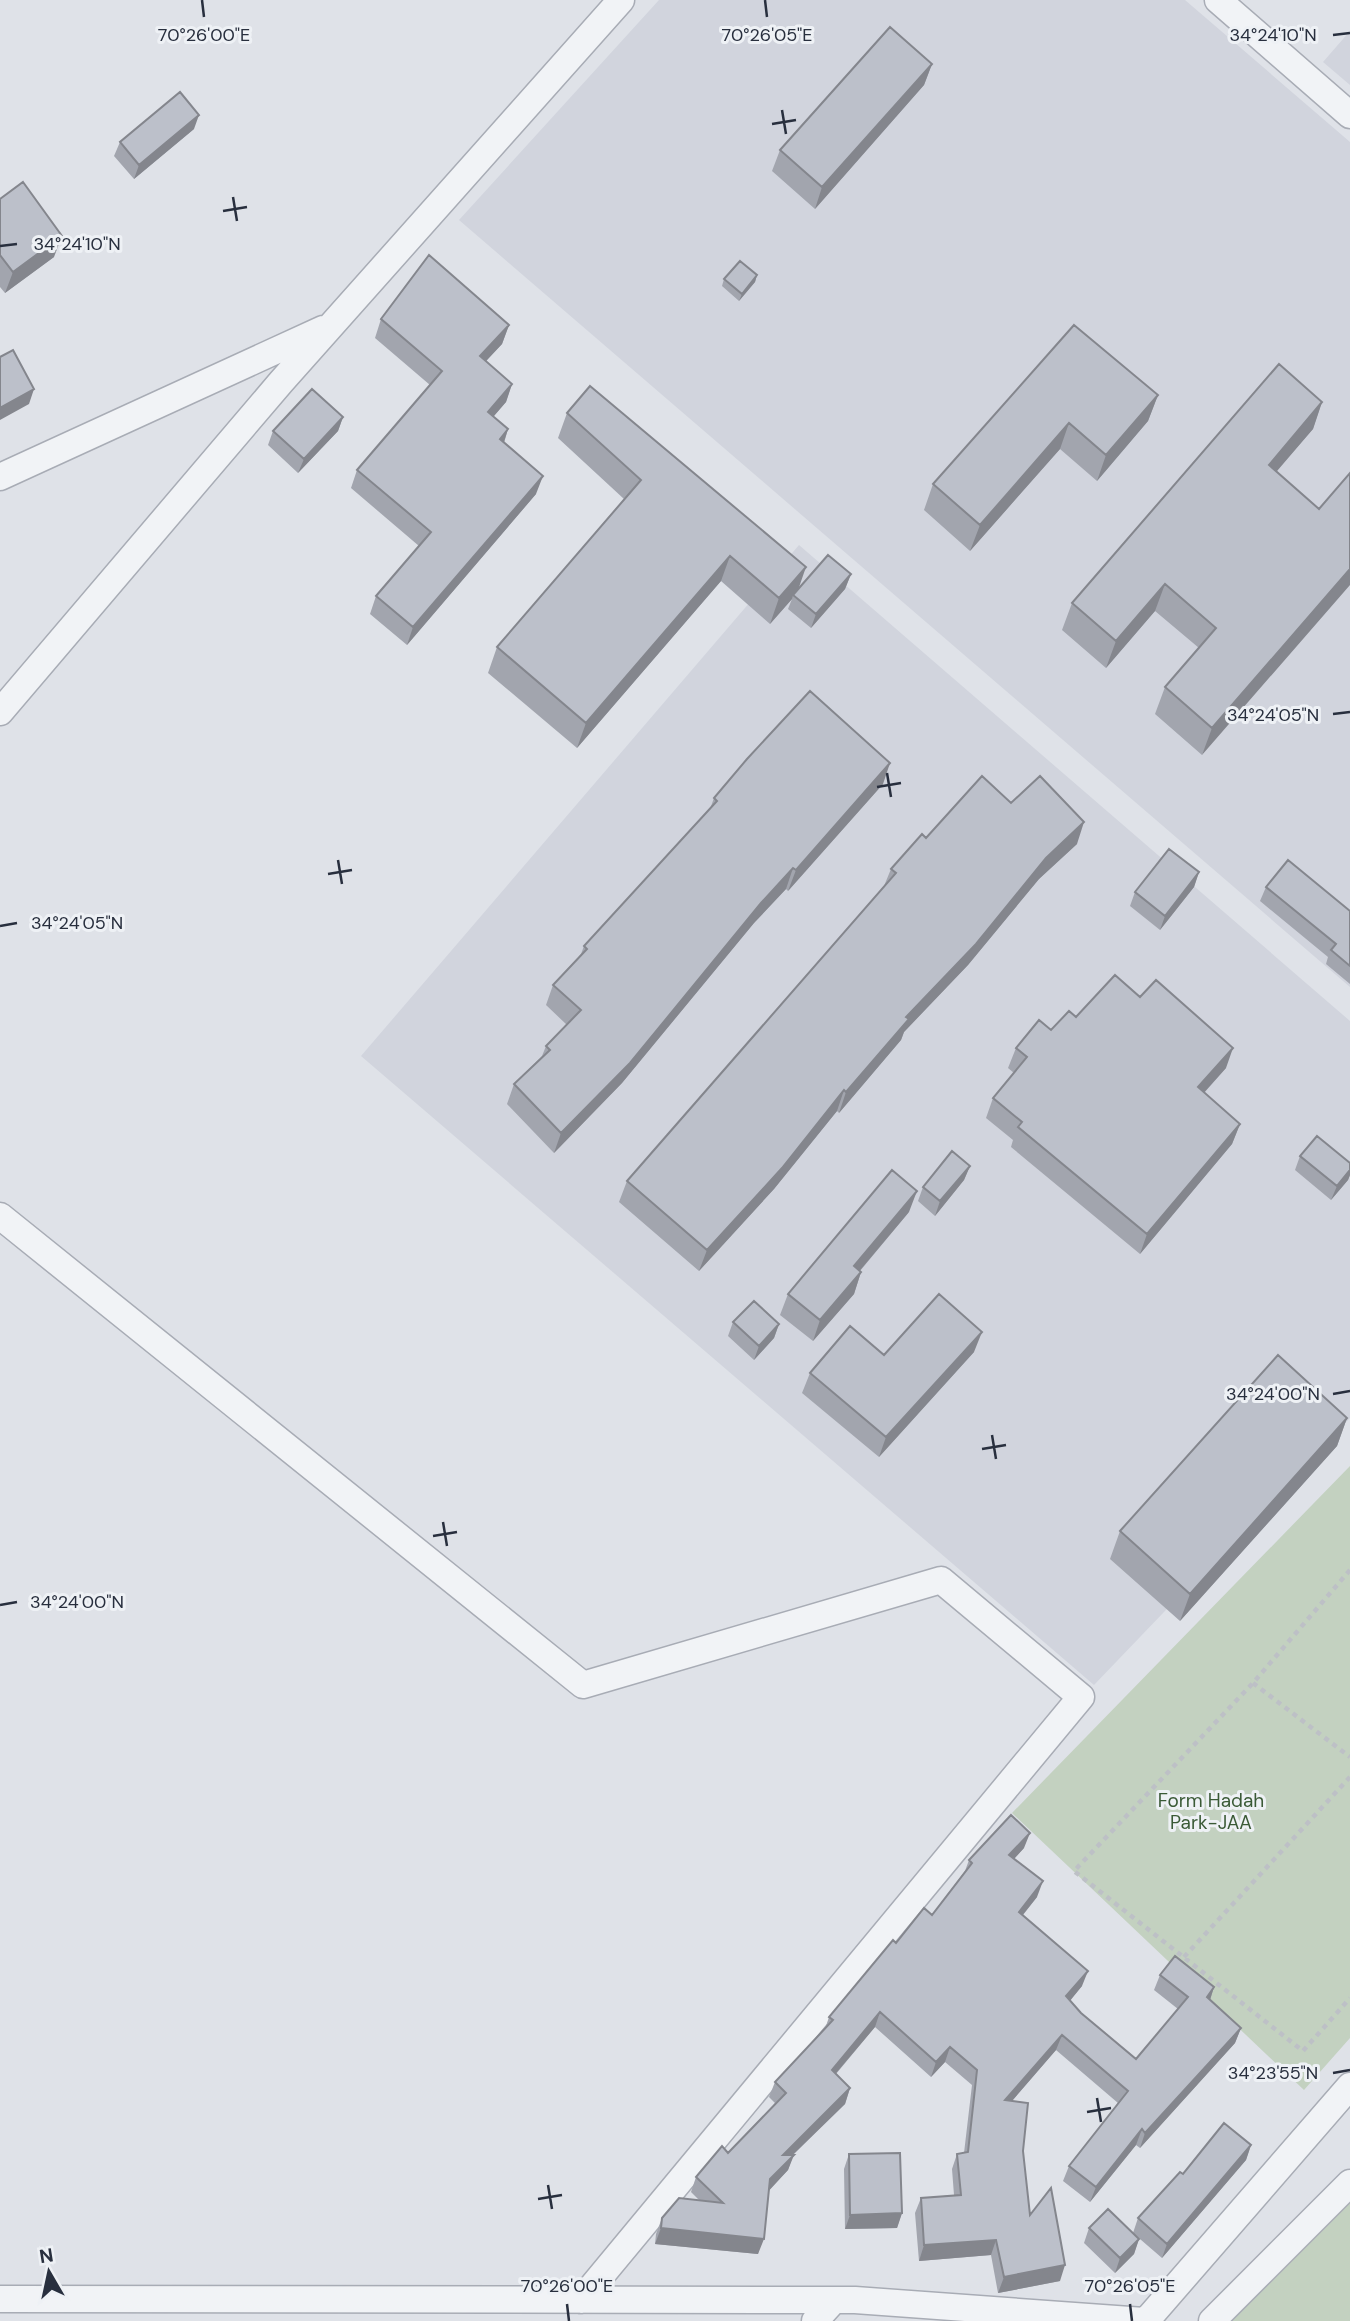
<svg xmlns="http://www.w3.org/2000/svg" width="1350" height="2321" viewBox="0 0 1350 2321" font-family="'DM Sans',sans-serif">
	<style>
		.built { fill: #d1d4dd }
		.green { fill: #c3d1c0 }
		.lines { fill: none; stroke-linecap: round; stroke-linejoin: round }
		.minor-casing { stroke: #a8acb5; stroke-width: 29 }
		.path { stroke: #bdc0c6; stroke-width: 4.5; stroke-dasharray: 5 5; stroke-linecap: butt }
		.minor { stroke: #f1f3f6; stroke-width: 26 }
		.wall { fill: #a2a5ae }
		.shaded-wall { fill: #84868d }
		.building { fill: #bcc0ca; stroke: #84868d; stroke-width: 2 }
		.ticks { fill: none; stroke: #282f3e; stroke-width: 2.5 }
		.labels { text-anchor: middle; stroke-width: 6; stroke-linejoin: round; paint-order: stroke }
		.park-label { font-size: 19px; fill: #3a5a36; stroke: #eef1f5 }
		.ticks-label { font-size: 18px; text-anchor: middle; fill: #282f3e; stroke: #eef1f5; stroke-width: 6; stroke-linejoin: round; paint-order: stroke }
	</style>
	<rect width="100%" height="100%" fill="#dfe2e8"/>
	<path class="built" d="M659,0H1185L1350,142V987L459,220Z
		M1350,31V85L1323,62Z
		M799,545L1350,1021V1418L1094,1685L361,1056Z"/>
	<path class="green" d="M1350,1466V2038L1304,2090L1012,1813Z
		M1350,2192V2321H1229Z"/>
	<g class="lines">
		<g class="minor-casing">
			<path id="minor" d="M1218,0L1350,115
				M0,477L323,329
				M0,712L281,382L621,0
				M0,1216L583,1685L941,1580L1081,1697L581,2300
				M0,2299L855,2300L1144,2321
				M815,2321L834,2300
				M1146,2321L1350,2086
				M1212,2321L1350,2183"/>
		</g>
		<path class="path" d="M1350,1570L1253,1683L1074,1871L1303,2051L1350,1998
			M1253,1683L1350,1757
			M1184,1957L1350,1777"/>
		<use href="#minor" class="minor"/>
	</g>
	<path class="wall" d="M932,64L924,85L815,209L772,171L780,150Z
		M194,129L134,179L114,156L120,142Z
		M0,199L54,257L5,293L0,287Z
		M757,275L755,282L739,301L722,286L724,279Z
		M381,319L509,325L502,344L486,361L512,384L506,402L493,417L508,429L504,443L536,494L407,645L370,614L376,596L419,546L351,488L357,470L430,385L375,338Z
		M1074,325L1158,395L1148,421L1097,481L1060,449L970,551L924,510L933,484Z
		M1322,402L1313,429L1276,471L1319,509L1202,755L1155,714L1165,687L1199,648L1155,611L1106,668L1062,630L1072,603Z
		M567,413L798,589L851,574L845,589L811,628L788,609L792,599L770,624L721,581L577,748L488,673L497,647L624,499L558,438Z
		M343,417L338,431L298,473L268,445L273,431Z
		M883,784L788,891L786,889L754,923L622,1083L554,1153L507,1104L514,1084L542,1056L546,1046L567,1025L546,1005L553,985L581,954L584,946L710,809L714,798Z
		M1011,803L1077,844L1039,879L968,965L904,1032L901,1040L839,1113L837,1111L774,1189L699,1271L619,1202L627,1181L884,886L891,869L926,838Z
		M1199,872L1194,887L1160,930L1130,906L1135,892Z
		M1266,887L1350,911V984L1326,964L1328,957L1260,901Z
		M1140,997L1226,1068L1204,1093L1240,1124L1232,1144L1140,1254L1011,1147L1013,1140L986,1118L993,1098L1014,1073L1008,1068L1016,1048L1076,1017Z
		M1300,1156L1350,1163V1175L1348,1180L1331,1200L1295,1170Z
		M970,1166L964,1180L935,1216L918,1201L923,1187Z
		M909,1212L860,1271L861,1272L854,1294L813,1341L780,1315L788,1294Z
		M733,1322L779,1324L774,1338L754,1360L728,1336Z
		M974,1352L879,1457L802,1393L810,1373L884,1355Z
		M1347,1418L1337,1446L1180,1621L1110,1559L1120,1531Z
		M1024,1848L1014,1859L1037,1897L1023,1915L1082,1986L1070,2000L1081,2013L1136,2059L1178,2009L1154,1990L1160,1975L1214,1987L1210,2000L1241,2028L1235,2043L1140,2148L1136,2145L1090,2202L1063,2181L1069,2166L1118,2103L1056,2050L1012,2101L1023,2151L1030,2215L1060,2281L998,2293L991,2255L919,2261L915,2213L921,2198L954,2195L952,2169L957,2154L964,2153L972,2085L945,2062L931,2077L875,2027L836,2074L850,2088L845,2104L793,2155L788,2170L769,2190L758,2254L655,2244L656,2234L662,2218L699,2200L691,2192L696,2177L728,2153L775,2103L769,2097L775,2082L825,2029L829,2017L896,1943L932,1915L965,1871L969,1860Z
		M1251,2145L1246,2160L1162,2258L1133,2233L1138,2218L1183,2174Z
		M849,2154L902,2213L897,2228L845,2229L844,2169Z
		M1089,2228L1139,2239L1134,2254L1115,2273L1084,2243Z"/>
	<path class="shaded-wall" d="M932,64L924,85L815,209L822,187Z
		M199,115L194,129L134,179L139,165Z
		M62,236L54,257L5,293L13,272Z
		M757,275L755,282L739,301L742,294Z
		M509,325L502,344L473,375L480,356Z
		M512,384L506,402L481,431L488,412Z
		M34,389L29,404L0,420V408Z
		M1158,395L1148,421L1097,481L1106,455Z
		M1322,402L1313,429L1259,492L1269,465Z
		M343,417L338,431L298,473L304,459Z
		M1069,423L1060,449L970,551L980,525Z
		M508,429L502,448L500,439Z
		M543,476L536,494L407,645L413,627Z
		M730,556L721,581L577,748L586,723Z
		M806,567L797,593L793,595L792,599L770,624L779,598Z
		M1350,569V585L1202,755L1212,728Z
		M851,574L845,589L811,628L816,614Z
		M1165,584L1155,611L1106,668L1116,641Z
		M890,763L883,784L788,891L796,870Z
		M1084,822L1077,844L1039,879L968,965L904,1032L901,1040L839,1113L846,1092L906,1017L1046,858Z
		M793,868L786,889L754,923L622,1083L554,1153L561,1133L761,903Z
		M1199,872L1194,887L1160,930L1165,916Z
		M1233,1048L1226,1068L1191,1107L1198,1087Z
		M844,1090L837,1111L774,1189L699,1271L707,1250Z
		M1240,1124L1232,1144L1140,1254L1147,1234Z
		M970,1166L964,1180L935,1216L940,1201Z
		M1350,1170V1175L1348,1180L1331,1200L1337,1186Z
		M917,1191L909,1212L846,1287L854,1266Z
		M861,1272L854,1294L813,1341L820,1320Z
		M779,1324L774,1338L754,1360L759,1346Z
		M982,1332L974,1352L879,1457L886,1437Z
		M1347,1418L1337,1446L1180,1621L1190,1594Z
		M1030,1833L1024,1848L1004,1870L1009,1855Z
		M1043,1881L1037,1897L1013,1927L1019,1912Z
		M1088,1971L1082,1986L1061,2012L1066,1996Z
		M1214,1987L1209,2003L1207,1997Z
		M880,2012L875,2027L826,2085L832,2070Z
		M1241,2028L1235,2043L1140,2148L1145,2133Z
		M1062,2035L1056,2050L999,2116L1005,2100Z
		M950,2047L945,2062L931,2077L936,2062Z
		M850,2088L845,2104L777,2170L783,2155Z
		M1142,2129L1136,2145L1090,2202L1096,2187Z
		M1251,2145L1246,2160L1162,2258L1167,2244Z
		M794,2155L788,2170L765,2195L770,2179Z
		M902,2213L897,2228L845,2229L850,2215Z
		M661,2228L764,2239L758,2254L655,2244Z
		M1139,2239L1134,2254L1115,2273L1120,2258Z
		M996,2240L991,2255L919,2261L924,2245Z
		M1065,2265L1060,2281L998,2293L1004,2277Z"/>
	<path class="building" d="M890,27L932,64L822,187L780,150Z
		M180,92L199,115L139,165L120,142Z
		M23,182L62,236L13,272L0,255V199Z
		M429,255L509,325L480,356L512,384L488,412L508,429L500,439L543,476L413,627L376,596L431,532L357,470L442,371L381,319Z
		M740,261L757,275L742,294L724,279Z
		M1074,325L1158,395L1106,455L1069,423L980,525L933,484Z
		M13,350L34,389L0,408V357Z
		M1279,364L1322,402L1269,465L1319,509L1350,473V569L1212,728L1165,687L1216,628L1165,584L1116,641L1072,603Z
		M590,386L806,567L779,598L730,556L586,723L497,647L641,480L567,413Z
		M312,389L343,417L304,459L273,431Z
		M828,555L851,574L816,614L793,595Z
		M810,691L890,763L796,870L793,868L761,903L630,1063L561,1133L514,1084L550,1050L546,1046L581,1010L553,985L587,949L584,946L717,801L714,798L747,759Z
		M982,776L1011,803L1040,776L1084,822L1046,858L976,944L906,1017L909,1019L846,1092L844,1090L782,1168L707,1250L627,1181L896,873L891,869L922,834L926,838Z
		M1169,849L1199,872L1165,916L1135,892Z
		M1288,860L1350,911V966L1331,950L1336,944L1266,887Z
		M1115,975L1140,997L1156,980L1233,1048L1198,1087L1240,1124L1147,1234L1018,1127L1022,1122L993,1098L1027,1057L1016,1048L1039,1020L1051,1030L1069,1011L1076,1017Z
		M1317,1136L1350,1163V1170L1337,1186L1300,1156Z
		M952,1151L970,1166L940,1201L923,1187Z
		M892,1170L917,1191L854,1266L861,1272L820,1320L788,1294Z
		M939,1294L982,1332L886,1437L810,1373L850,1326L884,1355Z
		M754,1301L779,1324L759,1346L733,1322Z
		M1278,1355L1347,1418L1190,1594L1120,1531Z
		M1011,1815L1030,1833L1009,1855L1043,1881L1019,1912L1088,1971L1066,1996L1081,2013L1136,2059L1188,1997L1160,1975L1175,1956L1214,1987L1207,1997L1241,2028L1145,2133L1142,2129L1096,2187L1069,2166L1128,2091L1062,2035L1005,2100L1028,2103L1023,2151L1030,2215L1051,2188L1065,2265L1004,2277L996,2240L924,2245L921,2198L961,2195L957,2154L968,2152L977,2070L950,2047L936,2062L880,2012L832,2070L850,2088L783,2155H794L770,2179L764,2239L661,2228L662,2218L679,2198L723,2203L696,2177L722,2146L728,2153L786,2093L775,2082L833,2020L829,2017L893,1940L896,1943L924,1908L932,1915L972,1863L969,1860Z
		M1224,2123L1251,2145L1167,2244L1138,2218L1180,2172L1183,2174Z
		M900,2153L902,2213L850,2215L849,2154Z
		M1108,2209L1139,2239L1120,2258L1089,2228Z"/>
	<path class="ticks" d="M202,0L204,17M765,0L767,17M1333,35L1350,33M782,110L786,134M772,124L796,120M233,197L237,221M223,211L247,207M0,246L17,244M1333,714L1350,712M887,773L891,797M877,787L901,783M338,860L342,884M328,874L352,870M0,926L17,923M1333,1394L1350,1391M992,1435L996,1459M982,1449L1006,1445M443,1522L447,1546M433,1536L457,1532M0,1605L17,1602M1333,2073L1350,2070M1097,2098L1101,2122M1087,2112L1111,2108M548,2185L552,2209M538,2199L562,2195M567,2304L569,2321M1130,2304L1132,2321"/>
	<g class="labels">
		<g class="park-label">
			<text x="1211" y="1807">Form Hadah<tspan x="1211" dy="22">Park-JAA</tspan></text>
		</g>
	</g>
	<g class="ticks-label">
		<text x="204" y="41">70°26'00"E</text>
		<text x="767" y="41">70°26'05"E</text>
		<text x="1273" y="41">34°24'10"N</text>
		<text x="77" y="250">34°24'10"N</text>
		<text x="1273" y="721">34°24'05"N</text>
		<text x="77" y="929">34°24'05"N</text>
		<text x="1273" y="1400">34°24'00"N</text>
		<text x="77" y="1608">34°24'00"N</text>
		<text x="1273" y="2079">34°23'55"N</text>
		<text x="567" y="2292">70°26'00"E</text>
		<text x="1130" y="2292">70°26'05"E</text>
	</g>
	<g transform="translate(49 2272) rotate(351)" stroke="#eef1f5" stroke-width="5" paint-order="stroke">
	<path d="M0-5L12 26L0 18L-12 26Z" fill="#282f3e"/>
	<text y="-10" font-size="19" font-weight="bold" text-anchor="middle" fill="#282f3e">N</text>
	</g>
</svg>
